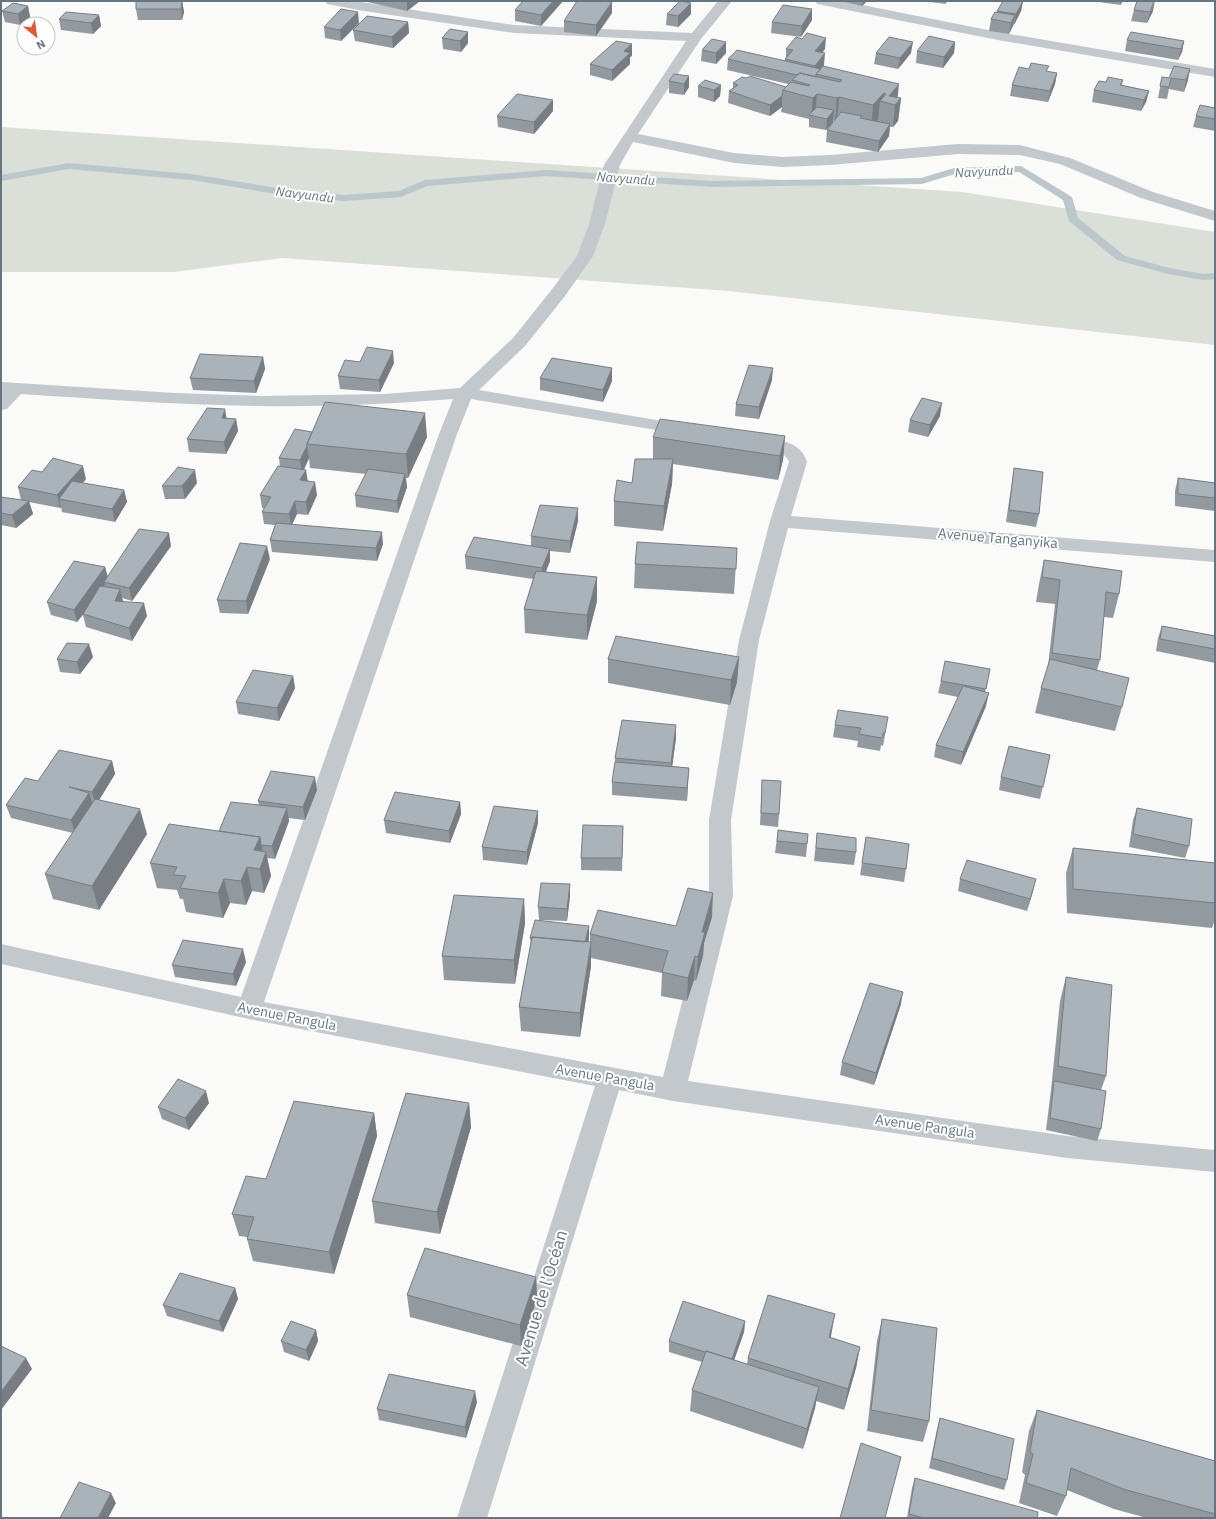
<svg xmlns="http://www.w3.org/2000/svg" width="1216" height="1519" viewBox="0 0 1216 1519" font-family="'IBM Plex Sans',sans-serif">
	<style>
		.green { fill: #dadfd7 }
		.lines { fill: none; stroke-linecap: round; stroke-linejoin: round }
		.stream { fill: #bbc7cb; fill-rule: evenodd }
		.minor { fill: #c3c8cc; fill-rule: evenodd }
		.wall { fill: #929a9f }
		.shaded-wall { fill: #777d82 }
		.building { fill: #aab3b9; stroke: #777d82 }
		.labels { text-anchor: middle; stroke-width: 4; stroke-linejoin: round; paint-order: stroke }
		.far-water-label { font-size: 13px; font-style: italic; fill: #60757c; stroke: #fff }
		.street-label { font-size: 14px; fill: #657683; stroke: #fff }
		.near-street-label { font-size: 17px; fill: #657683; stroke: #fff }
	</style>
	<rect width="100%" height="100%" fill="#fafaf8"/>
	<path class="green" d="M1,127L962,192L1215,232V345L729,291L282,258L174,272H1Z"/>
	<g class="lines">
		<path class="stream" d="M69,163L191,174L289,190L344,195L399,191L425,180L546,170L712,181L921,178L954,168L1021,166L1072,197L1078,218L1125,256L1169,268L1203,274L1215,273V279L1203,280L1168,274L1117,260L1069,221L1063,200L1019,172L955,174L922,184L712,187L546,176L427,186L401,197L344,201L289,196L191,180L69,169L1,181V175Z"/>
		<path class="minor" d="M325,1H354L514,25L692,33L718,1H732L701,39L638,134L734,153L782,157L830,155L958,144L1020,145L1070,158L1153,192L1215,211V221L1141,198L1060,164L1020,155L958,154L830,165L782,167L734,163L633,142L620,165L605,224L593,256L565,296L525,346L479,390L686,425L692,426L695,430L692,434L686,435L471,399L457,434L264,1002L663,1077L709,896V820L739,640L770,521L789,462C784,448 762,449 749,446L747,442L749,438C757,436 764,438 772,439C788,442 802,445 807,462L791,516L1215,550V562L788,528L759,640L731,820L733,896L688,1081L1067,1136L1215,1150V1172L1067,1158L673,1101L619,1090L487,1518H457L595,1086L249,1019L1,964V944L241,997L439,434L453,399C389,404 324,407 260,406C180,405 100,399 21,394L7,409L1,410V394L2,392H1V382L175,393L260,396L385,394L460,388L513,338L553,288L577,256L589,224L604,165L686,41L514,33L364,11L327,4Z
			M815,1H842L998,32L1215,69V77L998,40L822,5L817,4Z"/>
	</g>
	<path class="wall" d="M182,1L184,12L182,20H138L136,9Z
		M363,1H420L407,11Z
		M563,1L541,26L515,21V10Z
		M841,1H867L862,6Z
		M930,1H947L946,4L930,2Z
		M1003,1H1023L1021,11L1014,25L1013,24L1009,34L989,31L991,19L997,12Z
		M1091,1H1123L1121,5Z
		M612,2V13L596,36L564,32V21Z
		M691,3V14L678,27L666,25L667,14Z
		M28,6L30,17L20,25L5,22L2,11Z
		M1134,10L1153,11L1147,23L1131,21Z
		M99,15L101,26L93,34L61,30L59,19Z
		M812,20L801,37L771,33L772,22Z
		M408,22L409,33L393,48L355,41L353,30Z
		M359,23L341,41L325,38L324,27Z
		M450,29L468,43L461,52L443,49L442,38Z
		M1127,40L1184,41L1182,52L1178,60L1125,51Z
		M955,42L954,53L943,68L916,63L917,51Z
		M632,44V56L630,57V64L612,81L590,75V64Z
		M786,49H825L822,53L824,65L821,69L897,98H901L898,121L893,127H890L889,136L878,152L826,142L827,130L834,120H833V122L826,130L809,127V119L781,112L782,107L770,116L728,103L729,91L733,88V83L747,78L786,87L788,84L727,70L728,59L785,60L786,58Z
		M702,50L726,53L716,64L701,61Z
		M876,53H911L898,69L874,64Z
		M1048,72L1057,73L1055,84L1048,102L1010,96L1012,85Z
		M689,76V87L684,95L669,93V81Z
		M1162,77L1188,80L1184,92L1169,89L1167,99L1158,98Z
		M1123,80L1122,85L1149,91L1146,102L1141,111L1092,102L1094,90L1106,82Z
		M721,85L720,96L714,102L698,97V86Z
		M553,100V111L534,134L498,127L497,116Z
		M1215,108V131L1193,127L1196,116Z
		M263,357L265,369L256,393L193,390L190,378Z
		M360,362L394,363L380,392L340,389L338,376Z
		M612,368V381L603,402L540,390V378Z
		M772,380L759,419L735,416L736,404Z
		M940,416L928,437L908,432L910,420Z
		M227,418L236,419L238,431L226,454L189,452L187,439Z
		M312,432L427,437L408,478H406L407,487L398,513L356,507L355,495L366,474L310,468L309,458L304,470L307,481L317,495L308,515L297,514L292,525L383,544L377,561L272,552L270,540L275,525L264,524L262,512L264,508H262L260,495L280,467L279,458Z
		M785,436L783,460L778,480L673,464L672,484L663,531L614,526V501L632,483L653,459V437Z
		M1014,468L1039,514L1036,527L1006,522Z
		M42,472L86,479L83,483L124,490L127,502L115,522L62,512L61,507L60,508L29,502L33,514L16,528L1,525V497L21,500L18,487Z
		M1178,478L1215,483V511L1175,506V491Z
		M197,483L185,499H165L162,486Z
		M578,521L570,553L550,551V561L546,572L597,577V601L587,640L525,633L524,609L533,579L466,569L465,556L531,546V536Z
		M171,546L132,601L122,598L123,601L147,616L132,641L86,627L83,615L77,622L51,615L47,602L105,567L108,577Z
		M737,548L734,594L634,588L635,564Z
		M270,559L248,614L220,613L217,600Z
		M1044,560L1119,594L1113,618L1104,617L1100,660L1097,670L1122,707L1115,731L1035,713L1041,688L1048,666L1055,604L1036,602L1039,584Z
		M1162,626L1215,636V663L1156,651L1158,638Z
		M93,657L80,674L60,672L57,659Z
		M739,657L737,682L730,705L608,683V659Z
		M990,669L985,692L986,706L961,765L934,757L936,745L958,697L938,693L941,681Z
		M293,676L295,688L279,721L238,714L236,702Z
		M835,725L886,730L883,746L881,745L880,751L857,747L858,741L833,737Z
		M676,738L672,766L689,768L687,801L612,795V782L615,764V758Z
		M1050,755L1040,799L999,790L1001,777Z
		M112,761L115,774L99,800L147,834L99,910L53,899L45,874L73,833L11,818L6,805L38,781Z
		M762,780L779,814L778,827L760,825Z
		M317,790L305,820L288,818L289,821L275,859L267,858L271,876L264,893L252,891L246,905L230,903L223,918L186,912L183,899H180L177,890L157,888L150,863L219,831L259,805L258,801Z
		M460,802L461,814L450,843L386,833L384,820Z
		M1137,808L1189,846L1185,858L1129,847L1133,820Z
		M538,811V823L527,865L483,860L482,847Z
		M623,826L622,871L581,870V858Z
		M778,830L808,834L806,857L775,853Z
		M817,833L856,852L854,865L814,861Z
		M866,837L906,869L904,882L860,875Z
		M1073,848L1215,863V920L1212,928L1067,913L1066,873Z
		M960,879L1033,891L1027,911L958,891Z
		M570,884V896L567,921L539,920L538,907Z
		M524,899L525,923L515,984L444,980L442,956Z
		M712,917L704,943L703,956L696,981L694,980L687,1001L661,996L662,973L591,958V966L580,1037L521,1031L519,1007L531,944L530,938L589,926V939L588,942H590V934L676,926Z
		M246,962L236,986L175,977L172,965Z
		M1066,977L1106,1076L1101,1090V1129L1097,1141L1046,1130L1051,1090L1060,1001Z
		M901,1004L874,1085L840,1075L842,1062Z
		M209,1103L189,1130L162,1119L158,1107Z
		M469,1103L471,1127L440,1234L375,1223L372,1201Z
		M374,1113L377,1136L334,1274L253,1261L247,1239V1237L239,1236L232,1214L266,1179Z
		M536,1277L537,1299L521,1346L410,1317L407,1295Z
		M235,1288L238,1299L223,1332L167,1316L163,1305Z
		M882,1319L929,1421L923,1442L867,1431L877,1341Z
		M745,1321L744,1332L734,1360L747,1364L748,1358L831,1338L860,1347L856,1368L844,1410L816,1401L815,1408L803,1449L690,1411L692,1390L702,1362L669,1352V1341Z
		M316,1330L318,1341L309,1361L284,1352L281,1341Z
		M477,1402L466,1438L379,1420L377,1409Z
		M1037,1410L1215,1461V1518H1147L1114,1509L1067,1490L1066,1496L1057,1516L1019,1503L1025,1475L1022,1472L1029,1431Z
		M940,1418L1007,1480L1004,1490L929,1468L937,1429Z
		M915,1478L1037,1518H907L912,1488Z"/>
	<path class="shaded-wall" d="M182,1L184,12L182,20L181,9Z
		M407,1H420L407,11Z
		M553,1H563L541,26V15Z
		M863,1H867L862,6Z
		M1023,1L1021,11L1014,25L1016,14Z
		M1155,1L1153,11L1147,23L1150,12Z
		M612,2V13L596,36V25Z
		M691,3V14L678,27V16Z
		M28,6L30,17L20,25L18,14Z
		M812,9V20L801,37L802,26Z
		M358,12L359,23L341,41L340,30Z
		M99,15L101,26L93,34L91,23Z
		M1015,15L1013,26L1009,34L1011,23Z
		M408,22L409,33L393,48L392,37Z
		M468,32V43L461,52L460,41Z
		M826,38L825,49L814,62L815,51Z
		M1184,41L1182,52L1178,60L1181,49Z
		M726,42V53L716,64V53Z
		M913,42L911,53L898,69L900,58Z
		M955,42L954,53L943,68L944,57Z
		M632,44V56L630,57V64L612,81V70L624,51Z
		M825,53L824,65L814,77L815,66Z
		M1190,69L1188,80L1184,92L1186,80Z
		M1057,73L1055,84L1048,102L1050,91Z
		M689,76V87L684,95V84Z
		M899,84L897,104L901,98L898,121L893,127L895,105L889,96Z
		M721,85L720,96L714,102V90Z
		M1149,91L1146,102L1141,111L1144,100Z
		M884,93L883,102L880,101L878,119L871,128L873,105Z
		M817,94L815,116H811L813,98Z
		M782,96V107L770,116V105Z
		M839,97L837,119L835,121L837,98Z
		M553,100V111L534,134V122Z
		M834,110L833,122L826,130L827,119Z
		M890,124L889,136L878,152L879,141Z
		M393,351L394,363L380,392L379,380Z
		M263,357L265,369L256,393L254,381Z
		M612,368V381L603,402V390Z
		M773,368L772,380L759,419V407Z
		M942,403L940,416L928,437L930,425Z
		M225,409L227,421L222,418Z
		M425,413L427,437L408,478L406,454Z
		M236,419L238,431L226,454L224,442Z
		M785,436L783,460L778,480L780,456Z
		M307,446L309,458L302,473L300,460Z
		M673,459L672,484L663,531L664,506Z
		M83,466L86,479L66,501L59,499L61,507L60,508L57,495Z
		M195,470L197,483L185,499L182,486Z
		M306,470L308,482L300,480Z
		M405,474L407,487L398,513L397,501Z
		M315,482L317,495L308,515L306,502Z
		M124,490L127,502L115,522L112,509Z
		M29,501L33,514L16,528L12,515Z
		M295,501L297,514L291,526L289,514Z
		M578,508V521L570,553V541Z
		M382,532L383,544L377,561L376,548Z
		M169,533L171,546L132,601L129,588Z
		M267,546L270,559L248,614L246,601Z
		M550,549V561L542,580V568Z
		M105,567L108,579L104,582L105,584L77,622L74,610Z
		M597,577V601L587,640V615Z
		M120,589L123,602L115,601Z
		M144,603L147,616L132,641L129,628Z
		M89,644L93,657L80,674L77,662Z
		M739,657L737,682L730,705L731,680Z
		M293,676L295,688L279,721L277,708Z
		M989,693L986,706L961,765L963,752Z
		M676,725V738L671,776V763Z
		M112,761L115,774L96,805L92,792Z
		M689,768L688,780L687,801V788Z
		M315,777L317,790L305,820L303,807Z
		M89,793L93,805L75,833L71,820Z
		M460,802L461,814L450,843L449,831Z
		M287,808L289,821L275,859L272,846Z
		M140,809L147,834L99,910L92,886Z
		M538,811V823L527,865V852Z
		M260,837L264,858L266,852L271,876L264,893L260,869L254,850Z
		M247,867L252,891L246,905L241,881Z
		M224,879L230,903L223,918L218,893Z
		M1036,879L1033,891L1027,911L1030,899Z
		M570,884V896L567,921V909Z
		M713,893L712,917L704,943L703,956L696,981L698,957L702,932Z
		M524,899L525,923L515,984L514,960Z
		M589,926V939L584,958V946Z
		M591,942V966L580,1037V1013Z
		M243,949L246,962L236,986L233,974Z
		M695,956L694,980L687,1001L688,978Z
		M903,992L901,1004L874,1085L876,1073Z
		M206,1091L209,1103L189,1130L185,1118Z
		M469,1103L471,1127L440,1234L437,1212Z
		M374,1113L377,1136L334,1274L329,1252Z
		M536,1277L537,1299L521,1346L520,1325Z
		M235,1288L238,1299L223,1332L219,1321Z
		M835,1314L831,1336L825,1359L829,1337Z
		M745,1321L744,1332L730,1372L731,1361Z
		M316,1330L318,1341L309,1361L306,1350Z
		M860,1347L856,1368L844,1410L848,1389Z
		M26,1358L32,1369L1,1410V1392Z
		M819,1387L815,1408L803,1449L807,1429Z
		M475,1391L477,1402L466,1438L465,1427Z
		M111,1493L116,1503L108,1518H98Z"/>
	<path class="building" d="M136,1H182L181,9H136Z
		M523,1H553L541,15L515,10Z
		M577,1H604L612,2L596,25L564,21Z
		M680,1L691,3L678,16L667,14Z
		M1003,1H1023L1016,14L997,11Z
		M1137,1H1154L1150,12L1134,10Z
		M13,3L28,6L18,14L2,11Z
		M783,5L812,9L802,26L772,22Z
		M341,9L358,12L340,30L324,27Z
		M66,12L99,15L91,23L59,19Z
		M995,12L1015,15L1011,23L991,19Z
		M367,16L408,22L392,37L353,30Z
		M450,29L468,32L460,41L442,38Z
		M1131,32L1184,41L1181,49L1127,40Z
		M807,33L826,38L815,51L825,53L815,66L785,59L793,50L786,49L796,37L802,39Z
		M929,36L955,42L944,57L917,51Z
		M889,37L913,42L900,58L876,53Z
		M712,39L726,42L716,53L702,50Z
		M616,41L632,44L624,51L630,53L612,70L590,64Z
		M737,50L821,69L816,74V77L800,73L797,75L728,59Z
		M1031,63L1049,66L1046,71L1057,73L1050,91L1012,85L1019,67L1029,69Z
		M823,66L899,84L889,96L901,98L895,105L880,101L886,94L884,93L873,105L839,97L837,98L817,94L813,98L783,90L791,82L809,86L810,85L792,80L800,73L840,82L842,80L816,74Z
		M1174,66L1190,69L1186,80L1171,78L1169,87L1160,86L1162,77L1169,78Z
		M674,74L689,76L684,84L669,81Z
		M750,76L786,87L783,90L782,96L770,105L729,91L738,85L733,83L742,77L747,78Z
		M1108,77L1123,80L1120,85L1149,91L1144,100L1094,90L1099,81L1106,82Z
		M705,80L721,85L714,90L698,86Z
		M517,94L553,100L534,122L497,116Z
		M1200,105L1215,108V119L1196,116Z
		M817,107L834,110L827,119L809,115Z
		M841,112L862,116L860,118L890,124L879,141L827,130Z
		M367,347L393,351L379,380L338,376L345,360L360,362Z
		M200,354L263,357L254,381L190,378Z
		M552,358L612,368L603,390L540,378Z
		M749,365L773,368L759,407L736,404Z
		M922,398L942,403L930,425L910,420Z
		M325,402L425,413L406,454L307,444Z
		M207,408L225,409L222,418L236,419L224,442L187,439Z
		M660,419L785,436L780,456L653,437Z
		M295,429L312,432L307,444V446L300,460L279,458Z
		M53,458L83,466L57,495L18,487L32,470L42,472Z
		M635,459H673L664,506L614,501L617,480L632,483Z
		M278,466L306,470L300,480L315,482L306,502L295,501L289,514L262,512L271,497L260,495Z
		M178,467L195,470L182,486H162Z
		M1014,468L1043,472L1039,514L1009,510Z
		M368,469L405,474L397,501L355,495Z
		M1178,478L1215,483V498L1178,494Z
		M72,481L124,490L112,509L59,499Z
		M1,497L29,501L12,515L1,513Z
		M540,505L578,508L570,541L531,536Z
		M276,523L382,532L376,548L270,540Z
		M139,529L169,533L129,588L104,582Z
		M474,537L550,549L542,568L465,556Z
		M637,542L737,548L736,569L635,564Z
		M240,543L267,546L246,601L217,600Z
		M1044,560L1122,571L1119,594L1106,592L1100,660L1052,653L1060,580L1042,577Z
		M74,561L105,567L74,610L47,602Z
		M536,571L597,577L587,615L524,609Z
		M100,586L120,589L115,601L144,603L129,628L83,614Z
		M1162,626L1215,636V649L1160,639Z
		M616,636L739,657L731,680L608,659Z
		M67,643L89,644L77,662L57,659Z
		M1050,659L1129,678L1122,707L1041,688Z
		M945,661L990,669L986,689L941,681Z
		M253,670L293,676L277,708L236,702Z
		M963,686L989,693L963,752L936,745Z
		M838,710L888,717L885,733H883L882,738L859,734L861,728L835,725Z
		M622,720L676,725L671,763L615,758Z
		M1009,746L1050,755L1043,787L1001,777Z
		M59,750L112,761L92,792L69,787L89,793L71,820L6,805L25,778L38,781Z
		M615,762L689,768L687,788L612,782Z
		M271,771L315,777L303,807L258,801Z
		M762,780L781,781L779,814L761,813Z
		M395,792L460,802L449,831L384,820Z
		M95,799L140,809L92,886L45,874Z
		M231,802L287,808L272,846L261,845L260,837L219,831Z
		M494,806L538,811L527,852L482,847Z
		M1137,808L1192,819L1189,846L1133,834Z
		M169,824L260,837L254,850L266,852L260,869L247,867L241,881L224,879L218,893L180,888L186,876L173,875L177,867L150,863Z
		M583,825L623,826L622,858H581Z
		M778,830L808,834L807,844L777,841Z
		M817,833L856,838V852L816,848Z
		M866,837L909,844L906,869L862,863Z
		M1073,848L1215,863V903L1073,889Z
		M967,860L1036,879L1030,899L960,879Z
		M541,883L570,884L567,909L538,907Z
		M688,888L713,893L702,932H705L698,957L695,956L688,978L662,972L668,951L590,934L598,910L676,926Z
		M454,895L524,899L514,960L442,956Z
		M535,920L589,926L585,942L532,937V939L530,938Z
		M532,937L591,942L580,1013L519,1007Z
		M183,940L243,949L233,974L172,965Z
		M1066,977L1112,985L1106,1076L1058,1066Z
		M870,983L903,992L876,1073L842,1062Z
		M178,1079L206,1091L185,1118L158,1107Z
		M1054,1081L1106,1091L1101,1129L1050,1118Z
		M406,1093L469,1103L437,1212L372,1201Z
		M294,1101L374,1113L329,1252L247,1239L254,1217L232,1214L246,1176L266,1179Z
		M425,1248L536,1277L520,1325L407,1295Z
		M180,1273L235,1288L219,1321L163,1305Z
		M768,1295L835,1314L829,1337L860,1347L848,1389L748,1358Z
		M683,1301L745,1321L732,1359L706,1351L705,1352L669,1341Z
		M882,1319L937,1328L929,1421L871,1410Z
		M291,1321L316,1330L306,1350L281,1341Z
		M1,1346L26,1358L1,1392Z
		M706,1351L819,1387L807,1429L692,1390Z
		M389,1374L475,1391L465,1427L377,1409Z
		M1037,1410L1215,1461V1514L1123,1489L1071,1468L1066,1496L1026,1483L1033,1454L1030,1452Z
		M940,1418L1014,1439L1007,1480L932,1458Z
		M861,1443L901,1457L885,1518H840Z
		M915,1478L1038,1512L1037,1518H924L909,1514Z
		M79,1482L111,1493L98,1518H60Z"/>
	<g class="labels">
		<g class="far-water-label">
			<text transform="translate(984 171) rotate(-3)" y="5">Navyundu</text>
			<text transform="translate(626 178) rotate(4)" y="5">Navyundu</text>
			<text transform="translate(305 194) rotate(7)" y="5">Navyundu</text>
		</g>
		<g class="street-label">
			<text transform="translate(998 538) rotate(5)" y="5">Avenue Tanganyika</text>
			<text transform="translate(287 1016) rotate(11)" y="5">Avenue Pangula</text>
			<text transform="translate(605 1077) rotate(10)" y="5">Avenue Pangula</text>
			<text transform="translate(925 1126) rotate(8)" y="5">Avenue Pangula</text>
		</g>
		<g class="near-street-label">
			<text transform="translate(541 1298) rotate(-73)" y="6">Avenue de l'Océan</text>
		</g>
	</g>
	<rect width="1216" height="1519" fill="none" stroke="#657683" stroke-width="4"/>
	<g transform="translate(36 36) rotate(151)"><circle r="19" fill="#ffffff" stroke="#c1c8cd"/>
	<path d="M0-3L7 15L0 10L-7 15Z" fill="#e4572e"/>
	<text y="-6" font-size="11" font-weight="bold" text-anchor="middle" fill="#657683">N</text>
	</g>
</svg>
